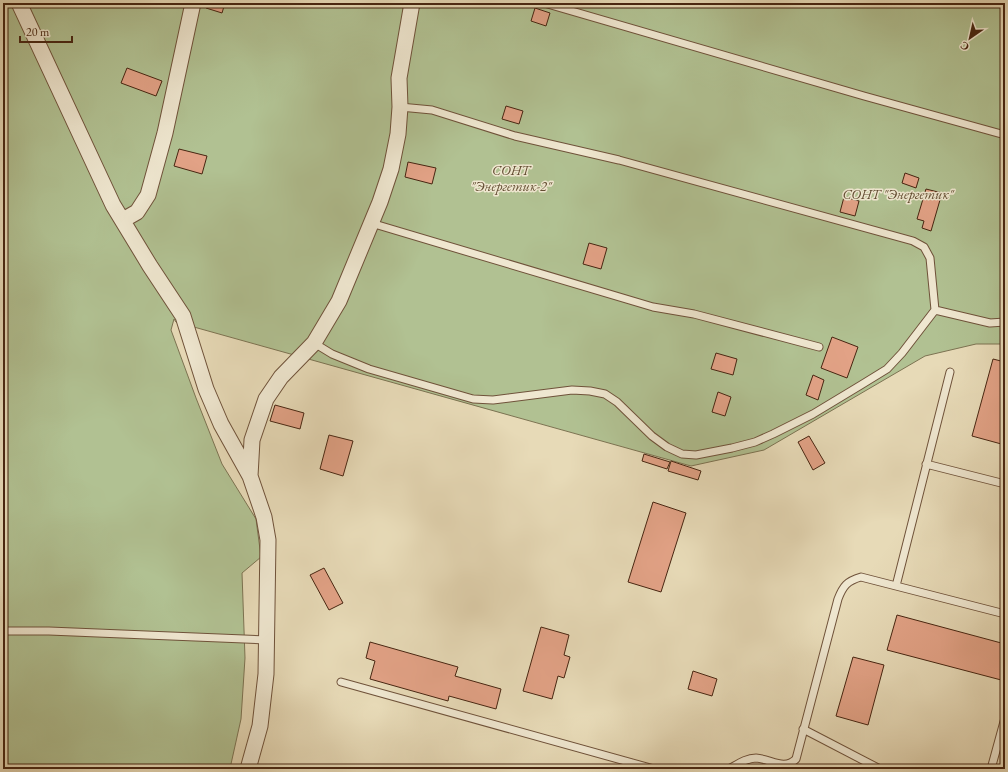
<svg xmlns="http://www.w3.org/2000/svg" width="1008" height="772" viewBox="0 0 1008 772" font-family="'EB Garamond',serif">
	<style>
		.green { fill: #b1c192; stroke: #7c7352 }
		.building { fill: #e2a286; stroke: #472511 }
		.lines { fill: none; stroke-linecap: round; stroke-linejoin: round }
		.lane-casing { stroke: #6f523a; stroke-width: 9 }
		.street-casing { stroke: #6f523a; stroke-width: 17 }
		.lane { stroke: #efe7d0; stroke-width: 7 }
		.street { stroke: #efe7d0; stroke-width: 15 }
		.labels { text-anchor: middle; stroke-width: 3; stroke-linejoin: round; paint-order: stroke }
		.park-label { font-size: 14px; font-style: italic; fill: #624c31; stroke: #efe7d0 }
	</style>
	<rect width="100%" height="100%" fill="#e7dab7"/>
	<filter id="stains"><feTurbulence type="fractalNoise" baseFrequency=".005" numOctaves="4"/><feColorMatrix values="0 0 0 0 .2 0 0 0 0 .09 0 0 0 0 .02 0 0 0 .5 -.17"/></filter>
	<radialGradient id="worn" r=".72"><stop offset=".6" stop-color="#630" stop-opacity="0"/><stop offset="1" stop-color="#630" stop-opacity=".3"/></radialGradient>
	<path class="green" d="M3,3H1005V344H976L925,356L764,450L691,466L176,322L174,319L171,330L196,398L222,464L256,519L261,557L242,573L245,658L241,719L231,764L229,769H3Z"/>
	<path class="building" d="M207,3H225L222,13L206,8Z
		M535,8L550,13L546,26L531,21Z
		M127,68L162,81L156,96L121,83Z
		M506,106L523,111L519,124L502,119Z
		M179,149L207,156L202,174L174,166Z
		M408,162L436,168L432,184L405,177Z
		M905,173L919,178L916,188L902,183Z
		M926,189L942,193L931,231L922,228L924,221L917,219Z
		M844,197L859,201L855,216L840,212Z
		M589,243L607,248L601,269L583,264Z
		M832,337L858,347L847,378L821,368Z
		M716,353L737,359L733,375L711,369Z
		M993,359L1005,362V445L972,436Z
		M813,375L824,380L818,400L806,395Z
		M718,392L731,397L725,416L712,412Z
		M275,405L304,413L300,429L270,421Z
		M329,435L353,441L343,476L320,469Z
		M809,436L825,463L813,470L798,442Z
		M644,454L670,462L667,469L642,461Z
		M671,461L701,471L698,480L668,471Z
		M653,502L686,513L661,592L628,582Z
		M324,568L343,603L329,610L310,575Z
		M897,615L1005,644V681L887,650Z
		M541,627L569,635L564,655L570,657L564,678L558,676L552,699L523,691Z
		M370,642L458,667L455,676L501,689L496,709L449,696L448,701L370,679L375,661L366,658Z
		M853,657L884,665L868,725L836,716Z
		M693,671L717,679L712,696L688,689Z"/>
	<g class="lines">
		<g class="lane-casing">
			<path id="lane" d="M544,3L864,96L1005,135
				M371,223L653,307L694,314L819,347
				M935,310L990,323L1005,322
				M314,343L332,354L369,369L473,399L493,400L572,390L590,391L605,394L617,402L652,436L667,447L682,454L696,455L732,448L755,442L773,434L813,414L861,385L887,369L902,353L935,310L930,258L924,247L913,241L619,160L515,136L432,110L400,107
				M926,464L1005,484
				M896,586L950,372
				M3,631H49L267,640
				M341,682L654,769
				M803,729L880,769
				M729,769C738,764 746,758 756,758C771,759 784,771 796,759L838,599C843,586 847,581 861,577L1005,614
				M991,769L1005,718"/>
		</g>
		<g class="street-casing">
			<path id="street" d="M19,3L113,205L150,266L183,316L206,389L221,424L250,476
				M123,220L137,212L148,195L165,133L193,3
				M248,769L260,726L266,674L268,540L264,517L250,476L252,440L266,399L281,377L314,343L339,301L380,202L391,169L398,134L400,107L399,78L412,3"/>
		</g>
		<use href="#lane" class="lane"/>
		<use href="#street" class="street"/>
	</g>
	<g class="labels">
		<g class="park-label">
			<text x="511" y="175">СОНТ<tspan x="511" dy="16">"Энергетик-2"</tspan></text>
			<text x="898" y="199">СОНТ "Энергетик"</text>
		</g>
	</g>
	<rect width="1008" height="772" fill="none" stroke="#e7dab7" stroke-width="16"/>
	<rect x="4" y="4" width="1000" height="764" fill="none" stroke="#472511" stroke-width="2"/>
	<rect x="8" y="8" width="992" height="756" fill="none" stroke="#472511"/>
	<g transform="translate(970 38) rotate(214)" stroke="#efe7d0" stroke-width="3" paint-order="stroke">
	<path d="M0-3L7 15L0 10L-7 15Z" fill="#472511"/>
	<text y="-6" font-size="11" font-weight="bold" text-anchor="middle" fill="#472511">С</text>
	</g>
	<path d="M20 36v6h52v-6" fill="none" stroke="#472511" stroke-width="2"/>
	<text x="26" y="36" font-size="12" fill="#472511" stroke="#efe7d0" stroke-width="3" paint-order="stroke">20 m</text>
	<rect width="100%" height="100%" filter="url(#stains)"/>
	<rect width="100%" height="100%" fill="url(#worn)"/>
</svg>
